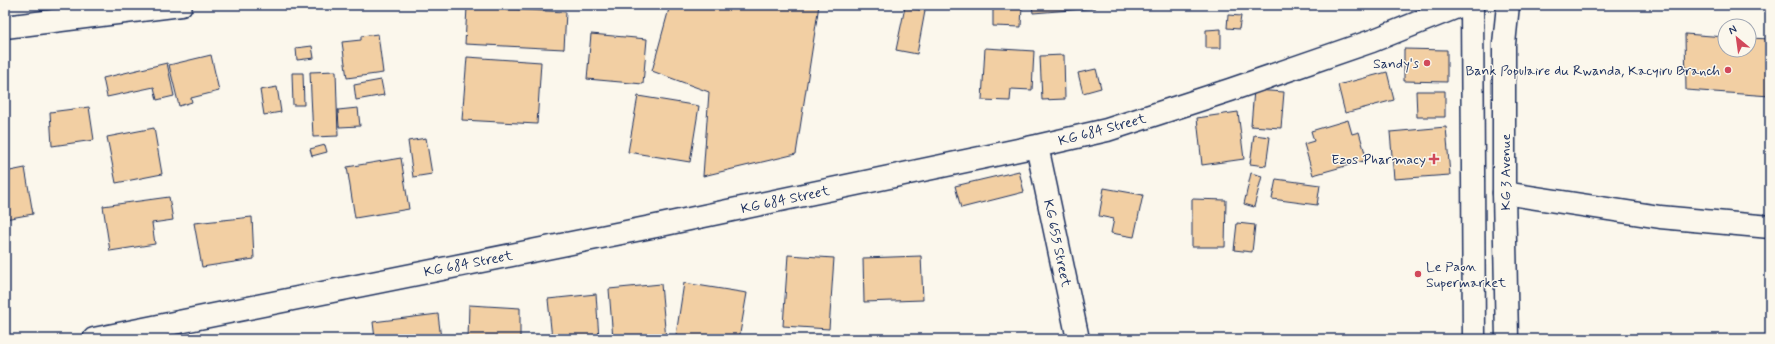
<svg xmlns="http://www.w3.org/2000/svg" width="1775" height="344" viewBox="0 0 1775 344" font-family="Mynerve,sans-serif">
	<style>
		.building { fill: #f2cfa3; stroke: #1b2f5e }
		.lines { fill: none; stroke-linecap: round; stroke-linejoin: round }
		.minor-casing { stroke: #1b2f5e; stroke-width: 25 }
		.major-casing { stroke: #1b2f5e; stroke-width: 25 }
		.minor { stroke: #fbf7ec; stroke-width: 22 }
		.major { stroke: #fbf7ec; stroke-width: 22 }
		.poi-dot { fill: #d1495b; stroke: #fbf7ec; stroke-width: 1.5 }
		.labels { text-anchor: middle; stroke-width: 3; stroke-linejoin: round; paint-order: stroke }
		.poi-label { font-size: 14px; fill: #1b2f5e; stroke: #fbf7ec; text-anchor: end }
		.street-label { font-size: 14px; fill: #1b2f5e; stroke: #fbf7ec }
	</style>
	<rect width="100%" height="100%" fill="#fbf7ec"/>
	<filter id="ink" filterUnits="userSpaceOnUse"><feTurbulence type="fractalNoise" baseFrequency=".025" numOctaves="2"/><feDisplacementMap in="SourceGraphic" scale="8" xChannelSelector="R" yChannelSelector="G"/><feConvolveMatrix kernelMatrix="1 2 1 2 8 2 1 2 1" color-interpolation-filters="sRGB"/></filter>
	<g filter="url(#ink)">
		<path class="building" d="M670,5H819L796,154L703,176L709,92L652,71Z
			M993,5H1022L1021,27L993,26Z
			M1032,5H1095L1096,8L1033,13Z
			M467,7L566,12L564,49L465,44Z
			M905,7L925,11L917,54L896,50Z
			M1228,15L1241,16L1239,29L1227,28Z
			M1221,29V48H1206V30Z
			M378,34L383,73L347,78L342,42L361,40V36Z
			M591,34L647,39L643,84L587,79Z
			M1685,34L1725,37V50H1749V38L1770,39V96L1686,90Z
			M312,46L314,58L297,60L296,48Z
			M985,48L1034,51L1032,90L1011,89L1010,101L982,100Z
			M1404,49L1447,50V82L1404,81Z
			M211,55L219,91L191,98L192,102L179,106L169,65Z
			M1064,55L1065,99L1042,100L1040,56Z
			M467,57L541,62L537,124L462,120Z
			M167,63L174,96L157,100L154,87L107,97L103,78Z
			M1096,69L1101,88L1083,93L1078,73Z
			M336,71L338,136L313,137L310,72Z
			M1387,72L1394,100L1345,113L1338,85Z
			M292,73H303L304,105H293Z
			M381,80L384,95L356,100L354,85Z
			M277,87L281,112L264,115L260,90Z
			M1254,90L1284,92L1281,128L1251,126Z
			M1416,91H1445V117H1417Z
			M638,96L699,106L690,162L628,152Z
			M89,107L94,140L52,146L50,112Z
			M358,108L360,126L339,127L338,110Z
			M1238,112L1244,159L1202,165L1197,118Z
			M1348,120L1352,134L1359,132L1367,160L1313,175L1304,144L1314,141L1311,131Z
			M1446,127L1450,175L1394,179L1390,132Z
			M154,128L162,174L116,183L107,137Z
			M1254,135L1270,137L1266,166L1250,164Z
			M426,138L432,174L413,177L408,141Z
			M325,145L327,152L312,156L310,149Z
			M401,158L409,209L355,218L347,167Z
			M25,168L33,214L5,219V172Z
			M1019,171L1024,192L961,208L955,186Z
			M1251,173L1262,176L1254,207L1244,204Z
			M1276,179L1320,185L1317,205L1272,199Z
			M1104,188L1143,195L1134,237L1111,233L1114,219L1099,216Z
			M169,197L173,220L152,223L155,244L110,251L103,206Z
			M1192,199L1226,200L1225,247H1192Z
			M252,217L254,259L202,267L194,223Z
			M1237,223L1255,225L1252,252L1234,250Z
			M788,255L834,258L829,329L783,326Z
			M921,256L923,300L864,302L863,258Z
			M684,283L747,293L739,339H702L676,335Z
			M661,284L666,339H613L609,289Z
			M596,294L599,339H552L548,299Z
			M469,305L520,308V339H468Z
			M438,314L441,339H375L373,322Z"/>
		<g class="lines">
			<g class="minor-casing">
				<path id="minor" d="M5,27L181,5
					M1037,146L1078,339
					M1504,193L1660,217L1770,227
					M94,339L661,225L1037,146L1107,130L1230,90L1372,41L1462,5"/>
			</g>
			<g class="major-casing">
				<path id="major" d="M1472,5L1474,339
					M1507,339L1504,193V44L1508,5"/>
			</g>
			<use href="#minor" class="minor"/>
			<use href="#major" class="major"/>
		</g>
	</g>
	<g class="poi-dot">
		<circle cx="1427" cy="63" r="4"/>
		<circle cx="1728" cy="70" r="4"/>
		<path d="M1432 153h4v4h4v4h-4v4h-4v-4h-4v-4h4z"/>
		<circle cx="1418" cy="274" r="4"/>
	</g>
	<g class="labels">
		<g class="poi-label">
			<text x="1419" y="68">Sandy's</text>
			<text x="1720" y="75">Bank Populaire du Rwanda, Kacyiru Branch</text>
			<text x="1426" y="164">Ezos Pharmacy</text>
			<text x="1426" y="271" text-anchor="start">Le Paon<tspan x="1426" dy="16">Supermarket</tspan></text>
		</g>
		<g class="street-label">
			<text transform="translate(1102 129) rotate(-15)" y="5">KG 684 Street</text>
			<text transform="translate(1505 172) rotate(-90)" y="5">KG 3 Avenue</text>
			<text transform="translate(785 199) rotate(-12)" y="5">KG 684 Street</text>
			<text transform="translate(1058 243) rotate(78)" y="5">KG 655 Street</text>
			<text transform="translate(468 263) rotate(-11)" y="5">KG 684 Street</text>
		</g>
	</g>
	<rect width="1775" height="344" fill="none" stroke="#fbf7ec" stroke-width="20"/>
	<rect x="10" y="10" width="1755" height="324" fill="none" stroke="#1b2f5e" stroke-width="1.5" filter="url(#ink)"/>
	<g transform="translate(1737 38) rotate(331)"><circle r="19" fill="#fbf7ec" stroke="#a1a7b3"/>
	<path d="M0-3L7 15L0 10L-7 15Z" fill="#d1495b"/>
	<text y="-6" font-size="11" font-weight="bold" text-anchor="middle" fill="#1b2f5e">N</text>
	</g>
</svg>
